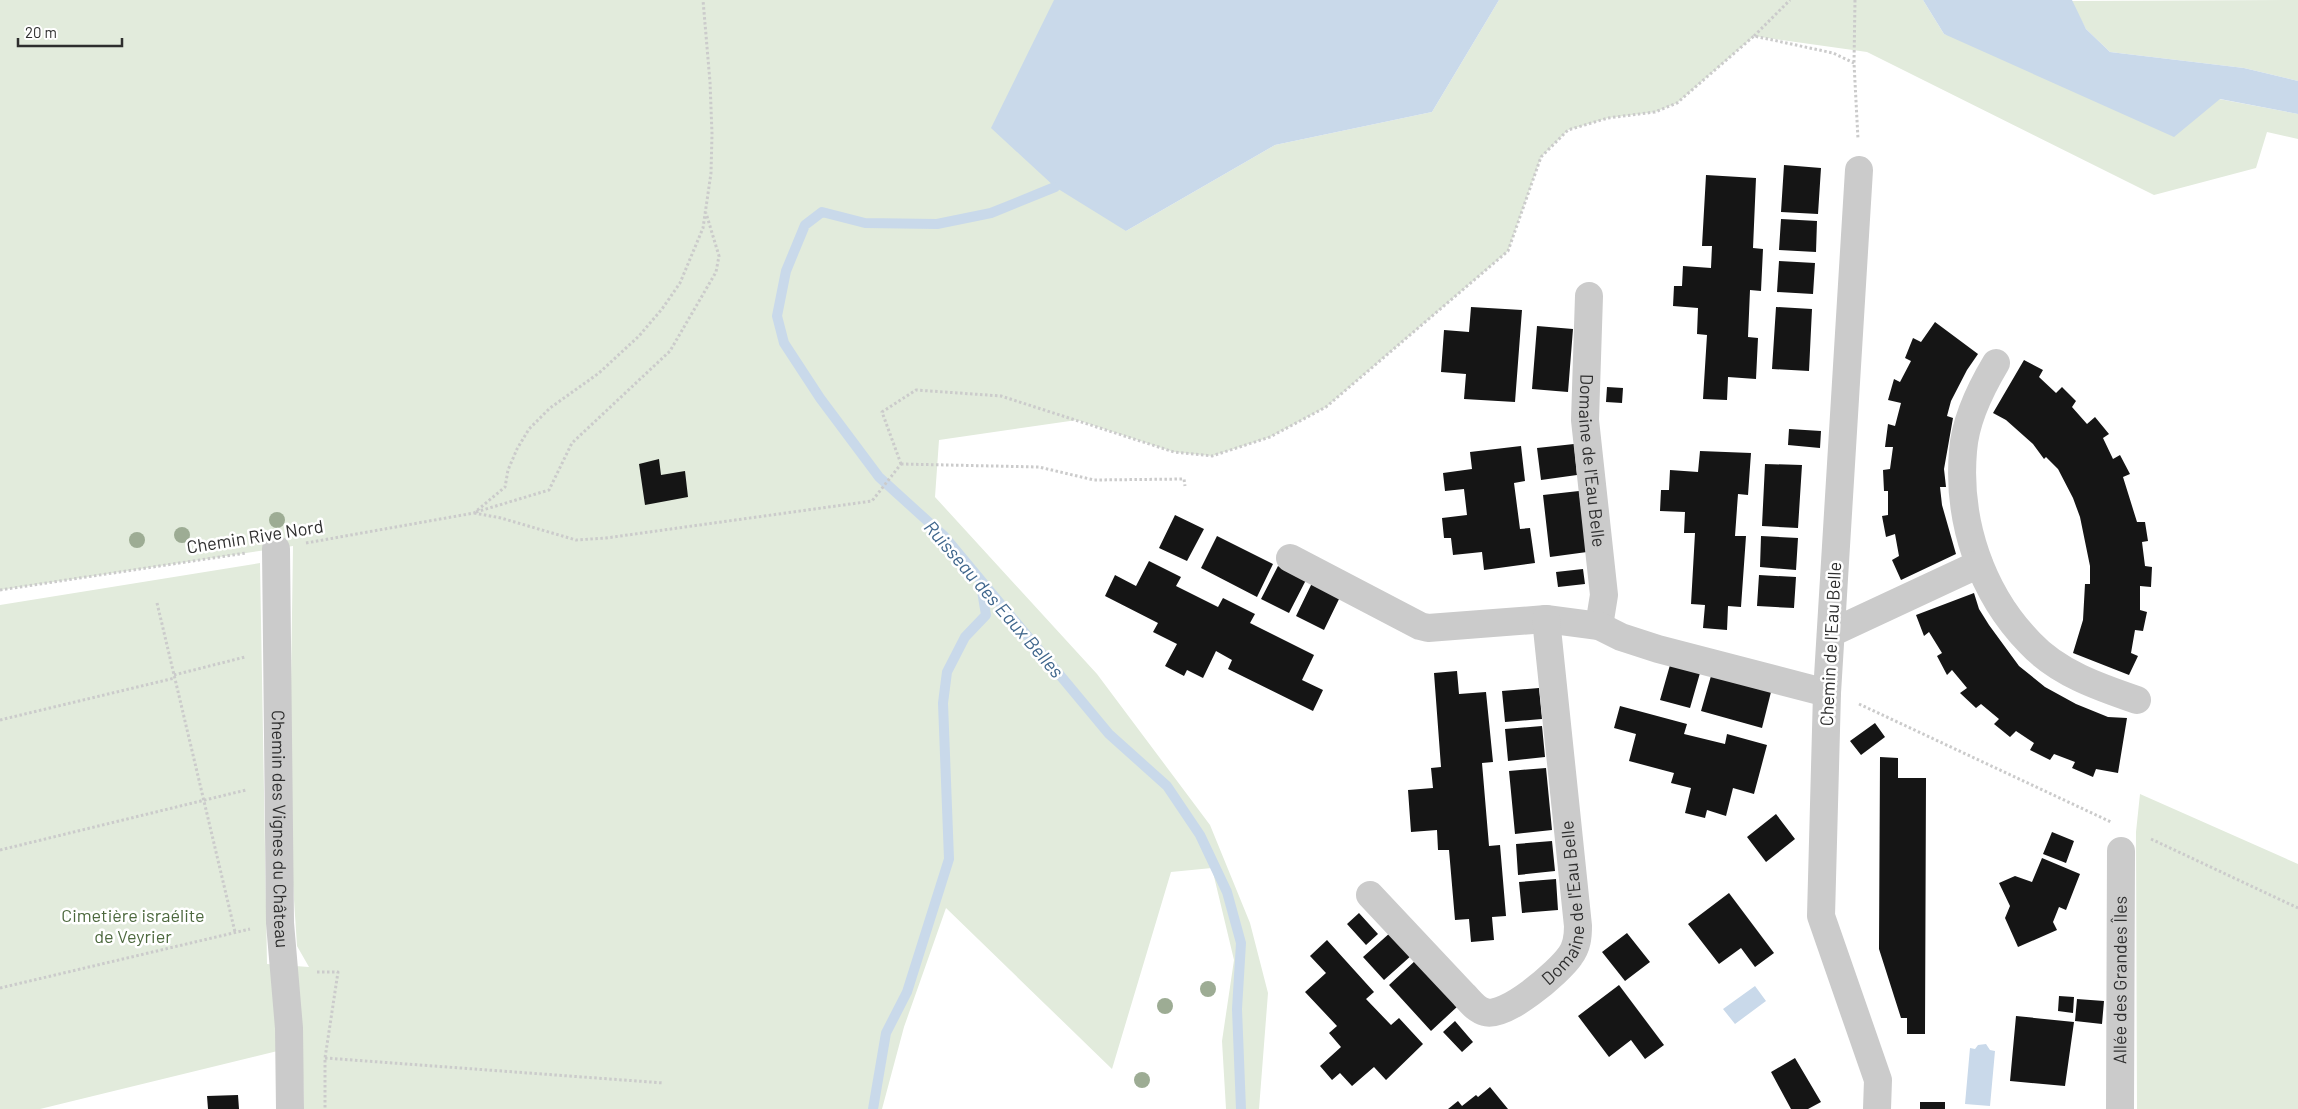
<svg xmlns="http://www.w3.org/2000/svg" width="2298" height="1109" viewBox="0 0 2298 1109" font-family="Barlow,sans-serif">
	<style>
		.green { fill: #e2ebdc }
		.water { fill: #c9d9ea }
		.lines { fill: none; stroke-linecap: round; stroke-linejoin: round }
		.stream { stroke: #c9d9ea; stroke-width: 10 }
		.building { fill: #151515 }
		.path { stroke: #cbcbcb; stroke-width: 3; stroke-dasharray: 2.5 2.5; stroke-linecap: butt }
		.minor { stroke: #cbcbcb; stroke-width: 28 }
		.tree { fill: #9dac94 }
		.labels { text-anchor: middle; stroke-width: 5; stroke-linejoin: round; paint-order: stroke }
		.street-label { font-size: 18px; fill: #2e2e2e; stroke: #fff }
		.park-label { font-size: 18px; fill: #4c683d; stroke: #fff }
		.water-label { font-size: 19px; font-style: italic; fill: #3f668c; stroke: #fff }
	</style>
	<rect width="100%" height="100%" fill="#fff"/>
	<path class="green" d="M0,0H1054L1126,231L1275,145L1432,112L1499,0H1923L1944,34L2219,99L2298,114V139L2267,132L2256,168L2154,195L1867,52L1754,36L1677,103L1655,112L1608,118L1568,130L1541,157L1508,251L1326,407L1270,437L1212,456L1174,452L1077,420L939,440L935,497L1097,674L1210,825L1250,923L1268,993L1259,1109H1226L1222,1041L1234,960L1212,868L1171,872L1112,1069L946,908L904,1027L882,1109H304L302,1045L40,1109H0V605L260,563L267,964L309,967L297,946L289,822L293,546L0,590Z
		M2298,0V81L2244,68L2110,52L2086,29L2071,1Z
		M2140,794L2298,864V1109H2137L2136,832Z"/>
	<path class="water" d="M1054,0H1499L1432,112L1275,145L1126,231L1055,187L991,128Z
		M1923,0H2072L2086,29L2110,52L2244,68L2298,81V114L2220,99L2174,137L1944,34Z
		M1755,986L1766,1001L1735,1024L1723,1009Z
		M1986,1044L1990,1050L1995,1051L1990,1106L1965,1104L1970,1048L1975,1049L1978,1045Z"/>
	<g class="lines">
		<path class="stream" d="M1055,187L991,213L937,224L865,223L822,212L805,225L786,271L777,316L784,343L820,398L879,477L944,536L1109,734L1167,786L1200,835L1227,892L1241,943L1237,1009L1241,1109
			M873,1109L886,1033L907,992L949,859L943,703L947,672L965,637L986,615L980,579"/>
	</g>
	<path class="building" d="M1784,165L1821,168L1818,214L1781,212Z
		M1706,175L1756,178L1753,248L1763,249L1761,291L1750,290L1748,337L1758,338L1756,379L1728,377L1727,400L1703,399L1707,335L1697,334L1698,308L1673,306L1674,286H1682L1683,266L1711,268L1712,246H1702Z
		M1781,219L1817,221L1816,252L1779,250Z
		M1779,261L1815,263L1813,294L1777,292Z
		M1471,307L1522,310L1515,402L1464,399L1466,374L1441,372L1444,330L1469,332Z
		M1776,307L1812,309L1809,371L1772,369Z
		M1935,322L1978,354L1967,370L1951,401L1947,416L1953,418L1944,469L1946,487H1940L1942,505L1956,554L1901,580L1892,560L1899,556L1895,534L1886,537L1882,516L1888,515V491H1884L1883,470L1890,469L1893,447H1885L1888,424L1895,426L1901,403L1888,400L1894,379L1900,382L1911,361L1905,358L1913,338L1921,342Z
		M1537,326L1573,329L1568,392L1532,389Z
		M2024,360L2043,370L2039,377L2056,393L2062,387L2076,401L2072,407L2087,424L2095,417L2109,434L2103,438L2113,459L2120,455L2130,474L2123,477L2137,522H2145L2148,541L2142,542L2145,566L2152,567L2151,587L2140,586V610L2147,612L2143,631L2135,630L2131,653L2138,656L2129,675L2073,653L2083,620L2085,584H2090V566L2080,517L2073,498L2058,469L2046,457L2044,459L2033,444L2006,420L1993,413Z
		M1607,387L1623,388L1622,403L1606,402Z
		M1789,429L1821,431L1820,448L1788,445Z
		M1574,444L1577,475L1541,480L1537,448Z
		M1521,446L1525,481L1514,483L1520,529L1530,528L1535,563L1484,570L1482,552L1453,555L1451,538H1444L1442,518L1467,515L1464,489L1445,491L1443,473L1472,469L1470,452Z
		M1700,451L1751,453L1748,495L1738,494L1735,536H1746L1741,607L1728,606L1727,630L1703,628L1705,605L1691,604L1695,533H1684L1685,512L1660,511L1661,490H1669L1670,470L1698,472Z
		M659,459L661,475L685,471L688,497L645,505L639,464Z
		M1765,464L1802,465L1798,528L1762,526Z
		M1579,491L1587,552L1550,557L1543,495Z
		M1175,515L1204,529L1187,561L1159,548Z
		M1217,536L1273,564L1257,597L1201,568Z
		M1761,536L1798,538L1796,570L1760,567Z
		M1149,561L1181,577L1176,586L1218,607L1223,598L1255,614L1250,623L1314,655L1302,680L1323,690L1313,711L1228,669L1232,660L1216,651L1203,678L1187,670L1184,676L1165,666L1177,644L1153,632L1158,623L1105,596L1115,575L1136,586Z
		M1278,566L1306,580L1289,613L1261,599Z
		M1583,569L1585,584L1558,587L1556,572Z
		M1759,575L1796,577L1794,608L1757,606Z
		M1312,583L1340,597L1324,630L1296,616Z
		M1974,593L1979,609L1989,625L2019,666L2045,687L2076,704L2108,717L2127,718L2118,773L2096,769L2093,777L2072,768L2075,762L2054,754L2050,760L2030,750L2034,743L2016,731L2010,737L1994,724L1999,719L1981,704L1976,708L1960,693L1967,688L1952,670L1947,675L1937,656L1942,653L1929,632L1924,636L1916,615Z
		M1670,665L1700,673L1690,708L1660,700Z
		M1457,671L1459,694L1486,692L1493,762L1482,763L1489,846L1500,845L1506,916L1492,917L1494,940L1471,942L1469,919L1455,920L1449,850H1438L1437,830L1411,832L1408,790L1433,788L1431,768L1441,767L1434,673Z
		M1711,676L1771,692L1762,728L1701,711Z
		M1539,688L1542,719L1505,722L1502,691Z
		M1620,706L1687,724L1684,734L1725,744L1727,734L1767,745L1754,794L1733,788L1726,816L1707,810L1705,818L1685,813L1691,788L1671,783L1674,773L1629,761L1636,734L1614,728Z
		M1875,723L1885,737L1861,755L1850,741Z
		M1542,726L1545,757L1508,761L1505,729Z
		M1880,757L1898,758V778H1926L1925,1034H1907V1018H1901L1879,949Z
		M1546,768L1552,830L1515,834L1509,771Z
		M1776,814L1795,839L1766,862L1747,837Z
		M2052,832L2074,841L2066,863L2043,854Z
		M1552,841L1555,871L1518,875L1516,844Z
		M2042,858L2080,874L2066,910L2059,907L2053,922L2057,930L2018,947L2005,918L2010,906L1999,883L2015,876L2032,882Z
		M1556,879L1558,910L1522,913L1519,882Z
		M1729,893L1774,953L1755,967L1741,948L1719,964L1688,924Z
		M1359,913L1378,934L1366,945L1347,924Z
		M1391,932L1412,955L1384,980L1363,957Z
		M1627,933L1650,962L1625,981L1602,952Z
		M1327,940L1374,992L1366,999L1391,1025L1399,1018L1423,1044L1386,1080L1374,1067L1352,1086L1340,1073L1332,1080L1320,1066L1341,1047L1329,1033L1337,1026L1305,992L1326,973L1310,956Z
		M1416,960L1458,1006L1431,1031L1389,985Z
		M1619,985L1664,1045L1645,1059L1631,1040L1609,1057L1578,1016Z
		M2059,996L2074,997L2073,1013L2058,1011Z
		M2077,999L2104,1001L2102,1024L2075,1021Z
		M2016,1016L2074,1022L2065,1086L2010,1081Z
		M1455,1021L1473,1042L1462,1052L1443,1032Z
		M1795,1058L1821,1102L1808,1109H1791L1771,1072Z
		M1490,1087L1508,1109H1448L1458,1101L1462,1106L1476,1095L1478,1097Z
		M238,1095L239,1109H208L207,1096Z
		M1920,1102H1945V1109H1920Z"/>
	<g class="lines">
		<path class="path" d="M1855,0L1854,63L1858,139
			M1754,36L1790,0
			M901,464L882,412L916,390L1001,396L1174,452L1212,456L1270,437L1326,407L1508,251L1541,157L1568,130L1608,118L1655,112L1677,103L1754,36L1833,53L1854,63
			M901,464L1039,467L1094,480L1184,479L1185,486
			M476,512L549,490L572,443L670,351L716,272L719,256L706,213
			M474,513L501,518L576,540L606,538L872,501L901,464
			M306,543L474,513L505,487L508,470L517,449L529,429L550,408L599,373L639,336L662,309L680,283L703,228L711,173L712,134L710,82L703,0
			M0,590L246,553
			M157,603L235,932
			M174,675L245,657
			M1859,704L2111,822
			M0,720L175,678
			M2151,839L2298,908
			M0,850L246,790
			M317,972H338L325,1058V1109
			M0,988L250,929
			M325,1058L664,1083"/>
		<g class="minor">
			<path d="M1859,170L1827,693L1821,916L1878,1080L1877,1109"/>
			<path id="s1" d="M1589,296L1585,420L1604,595L1599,626"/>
			<path d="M1996,363C1981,388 1965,422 1963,451C1957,521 1981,593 2030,643C2058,673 2099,687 2137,700"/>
			<path id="s2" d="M276,549L280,923L289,1028L290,1109"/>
			<path d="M1290,558L1420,626L1428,628L1546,619L1599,626L1621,637L1658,649L1827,693"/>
			<path d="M1831,633L1979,564"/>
			<path id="s3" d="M1370,895L1464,995C1470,1001 1476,1010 1485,1012C1505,1019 1559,972 1570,956C1577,947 1578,937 1578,926L1546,619"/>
			<path id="s4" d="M2120,1109L2121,851"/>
		</g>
	</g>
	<g class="tree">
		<circle cx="277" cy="520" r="8"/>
		<circle cx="182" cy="535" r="8"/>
		<circle cx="137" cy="540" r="8"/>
		<circle cx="1208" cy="989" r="8"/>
		<circle cx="1165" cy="1006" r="8"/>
		<circle cx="1142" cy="1080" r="8"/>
	</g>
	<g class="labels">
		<g class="street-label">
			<text dy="6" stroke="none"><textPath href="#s1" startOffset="165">Domaine de l'Eau Belle</textPath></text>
			<text transform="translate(255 537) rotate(-9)" y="6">Chemin Rive Nord</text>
			<text transform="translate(1831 644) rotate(-87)" y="6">Chemin de l'Eau Belle</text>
			<text dy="6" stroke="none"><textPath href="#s2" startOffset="280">Chemin des Vignes du Château</textPath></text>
			<text dy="6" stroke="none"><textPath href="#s3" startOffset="320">Domaine de l'Eau Belle</textPath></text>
			<text dy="6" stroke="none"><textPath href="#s4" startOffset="129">Allée des Grandes Îles</textPath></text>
		</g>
		<g class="park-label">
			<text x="133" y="922">Cimetière israélite<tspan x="133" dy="21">de Veyrier</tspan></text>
		</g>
		<g class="water-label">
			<text transform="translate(994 599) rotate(49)" y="7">Ruisseau des Eaux Belles</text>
		</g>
	</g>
	<path d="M18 38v8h104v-8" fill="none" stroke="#2e2e2e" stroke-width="2.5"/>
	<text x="25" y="38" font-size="15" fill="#2e2e2e" stroke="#ffffff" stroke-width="4" paint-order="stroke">20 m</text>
</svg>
